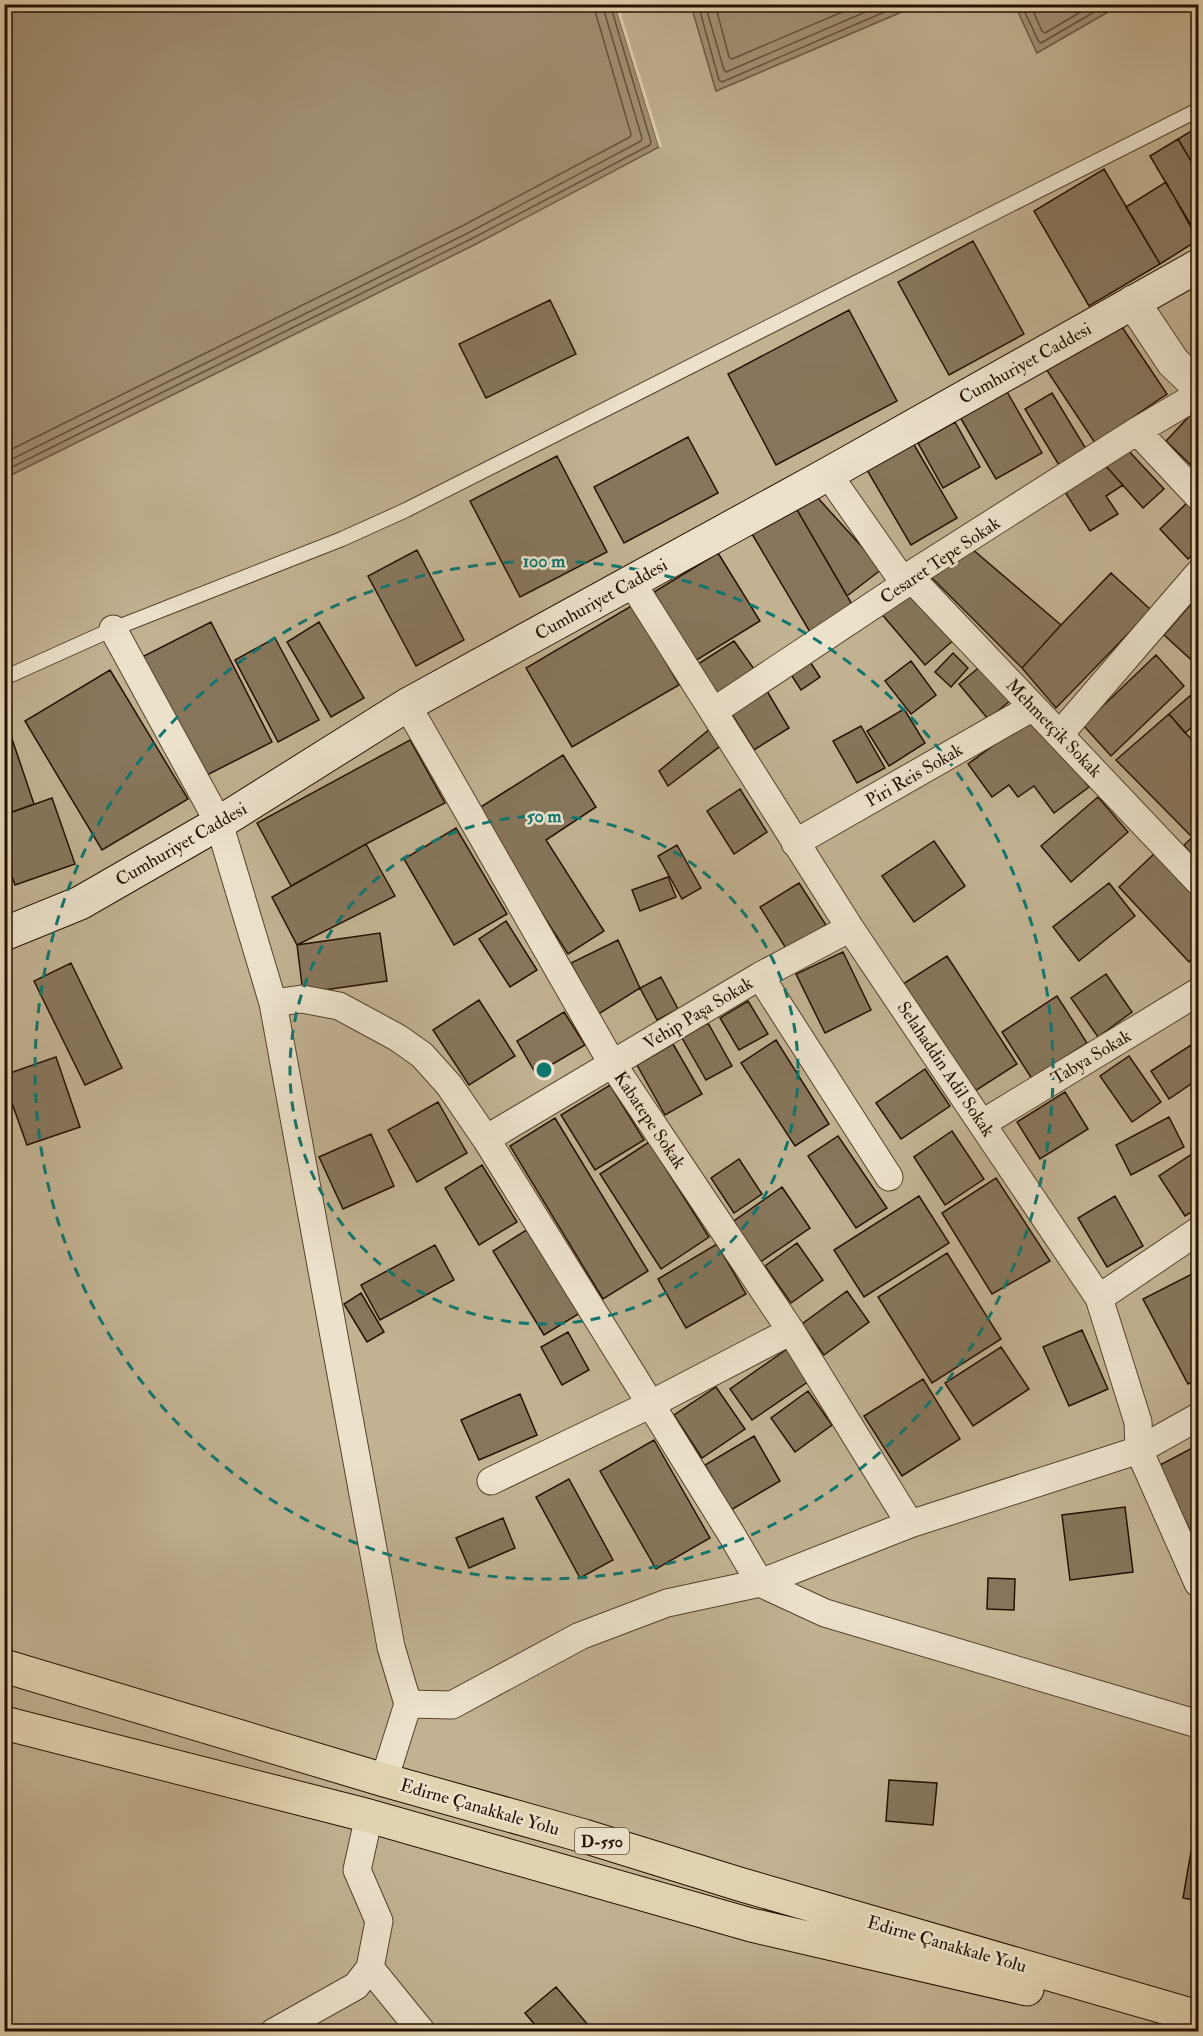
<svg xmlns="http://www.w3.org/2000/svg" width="1203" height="2036" viewBox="0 0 1203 2036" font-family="'IM FELL Double Pica',serif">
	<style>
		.green { fill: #c2b292; stroke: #74624a; stroke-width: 1.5 }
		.water { fill: #a29174; stroke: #705e46; stroke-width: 1.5 }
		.pier { fill: #e2d3b0 }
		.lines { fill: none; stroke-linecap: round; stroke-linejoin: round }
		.shore { stroke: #64513a; stroke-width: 1.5 }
		.building { fill: #87765c; stroke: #251101; stroke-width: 1.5 }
		.service-casing { stroke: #54422d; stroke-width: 16 }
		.minor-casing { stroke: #54422d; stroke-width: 29 }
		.tertiary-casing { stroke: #54422d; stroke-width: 35 }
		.secondary-casing { stroke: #251101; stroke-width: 35 }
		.trunk-casing { stroke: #251101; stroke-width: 35 }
		.service { stroke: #ece2cc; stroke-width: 14 }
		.minor { stroke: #ece2cc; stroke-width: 27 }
		.tertiary { stroke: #ece2cc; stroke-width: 33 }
		.secondary { stroke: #ece2cc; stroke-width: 33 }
		.trunk { stroke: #e2d3b0; stroke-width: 33 }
		.ring { fill: none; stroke: #0f766e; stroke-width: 3; stroke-dasharray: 10 8 }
		.labels { text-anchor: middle; stroke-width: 5; stroke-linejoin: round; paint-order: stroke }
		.shield { fill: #ece2cc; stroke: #61503e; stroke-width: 1.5 }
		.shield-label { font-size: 16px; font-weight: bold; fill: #251101 }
		.street-label { font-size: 18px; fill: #251101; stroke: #ece2cc }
		.centre { fill: #0f766e; stroke: #ece2cc; stroke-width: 3 }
		.ring-label { font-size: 18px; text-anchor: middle; font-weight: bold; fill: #0f766e; stroke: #ece2cc; stroke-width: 5; stroke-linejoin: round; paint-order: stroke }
	</style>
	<rect width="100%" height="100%" fill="#e2d3b0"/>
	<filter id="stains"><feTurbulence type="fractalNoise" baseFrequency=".00333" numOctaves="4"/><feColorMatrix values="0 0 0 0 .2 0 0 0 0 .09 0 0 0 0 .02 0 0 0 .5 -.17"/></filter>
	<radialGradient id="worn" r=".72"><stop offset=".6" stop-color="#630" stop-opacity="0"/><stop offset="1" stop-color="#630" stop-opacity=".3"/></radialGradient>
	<path class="green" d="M615,5H691L716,91L918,5H1015L1037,53L1120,5H1198V2031L5,2032V478L474,245L659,147Z"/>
	<path class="water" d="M5,4L615,5L659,147L474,245L5,478Z
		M691,5V4L918,5L716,91Z
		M1015,5H1120L1037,53Z"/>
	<path class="pier" d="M618,4L662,146V147H659L615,5Z"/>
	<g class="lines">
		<path class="shore" d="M698,4L719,80L722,82L903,4
			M705,4L724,70L726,72L884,4
			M715,4L729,57L732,59L861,4
			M1021,4L1039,42L1041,43L1108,4
			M1030,4L1042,31L1045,33L1094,4
			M4,453L464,225L630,137L631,134L593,4
			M4,463L468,233L641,141L642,138L602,4
			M4,471L471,239L650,145L651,142L610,4"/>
	</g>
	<path class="building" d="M1198,127V173L1178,139Z
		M1178,139L1198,173V237L1150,156Z
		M1104,169L1160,264L1089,306L1034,211Z
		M1166,182L1198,240L1160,264L1126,207Z
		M973,241L1024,334L949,375L898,282Z
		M550,300L576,354L486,398L459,344Z
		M849,310L897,401L776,465L728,374Z
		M1118,321L1167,394L1095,443L1046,369Z
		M1006,390L1042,453L996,479L960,417Z
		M1052,393L1086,449L1059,465L1025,409Z
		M1198,407V472L1166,441Z
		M955,422L980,467L943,488L918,443Z
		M688,437L718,493L624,543L594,487Z
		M913,443L957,518L911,545L867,470Z
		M1125,447L1164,489L1143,508L1105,465Z
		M557,456L607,552L520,597L470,501Z
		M1105,465L1123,485L1106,496L1118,514L1090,531L1065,492Z
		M817,497L882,569L847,596L796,508Z
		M1190,500L1198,510V549L1188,559L1160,529Z
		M796,508L853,606L810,632L752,534Z
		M971,548L1061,625L1022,668L928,574Z
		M417,550L464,640L416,666L368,576Z
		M718,553L760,621L695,661L654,592Z
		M1111,573L1151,610L1056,708L1022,668L1061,625Z
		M911,586L956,638L925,665L880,612Z
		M1198,596V666L1164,635Z
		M633,605L679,685L572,747L526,668Z
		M211,622L272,742L201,778L140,658Z
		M319,622L364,698L331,717L287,642Z
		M275,638L319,720L278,742L235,660Z
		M734,641L759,676L723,701L698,664Z
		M953,653L968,668L951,687L935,672Z
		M805,654L820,677L801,690L786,667Z
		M1156,655L1184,686L1111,756L1083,725Z
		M911,661L936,695L911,714L885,681Z
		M982,665L1011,700L988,719L959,684Z
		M110,670L188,799L102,850L25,721Z
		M764,686L789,728L754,750L728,708Z
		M1198,689V722L1185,733L1169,714Z
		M904,709L925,743L889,766L867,731Z
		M1036,714L1089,787L1054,813L1034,786L1018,797L1009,785L992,797L968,764Z
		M1169,714L1198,747V826L1190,835L1116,760Z
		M861,726L885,768L857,783L833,741Z
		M711,728L723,744L668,786L659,771Z
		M9,730L34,804L4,815V732Z
		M410,740L445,803L366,844L291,886L257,823Z
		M563,755L596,807L546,840L604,931L568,954L476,810Z
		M740,789L767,832L734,854L707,811Z
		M1098,797L1128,832L1071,882L1041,846Z
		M52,798L75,864L15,885L4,854V815Z
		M456,828L507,914L454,945L404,859Z
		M1198,832V862L1184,845Z
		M934,841L965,886L914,922L882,876Z
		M366,844L395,896L297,945L272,897Z
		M677,845L701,888L682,899L658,856Z
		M1155,853L1198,899V953L1189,962L1119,887Z
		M668,877L676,897L640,911L632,890Z
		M799,883L826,925L787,950L760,907Z
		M1109,883L1135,916L1079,961L1053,927Z
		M506,921L537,970L510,987L479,939Z
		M380,933L387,981L303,993L297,945Z
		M618,940L640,988L597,1015L571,963Z
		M843,952L871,1010L825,1033L796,974Z
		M947,956L1017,1064L972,1093L903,984Z
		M71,963L122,1068L85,1085L34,981Z
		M1106,974L1132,1012L1098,1037L1071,998Z
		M661,977L678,1009L657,1020L640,988Z
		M1057,996L1087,1043L1032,1079L1002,1032Z
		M479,1000L515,1056L469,1085L433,1030Z
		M748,1001L768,1034L739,1050L720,1018Z
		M564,1012L585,1045L536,1074L517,1041Z
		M708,1023L732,1066L706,1080L682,1038Z
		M776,1040L829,1124L795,1146L741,1063Z
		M673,1044L702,1094L665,1115L637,1065Z
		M1191,1045L1198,1055V1079L1169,1099L1151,1071Z
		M1129,1056L1161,1102L1132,1122L1100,1076Z
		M56,1057L80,1127L27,1145L4,1081V1075Z
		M925,1069L950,1106L901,1139L876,1103Z
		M610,1085L644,1140L595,1170L561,1115Z
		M1065,1092L1088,1129L1040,1159L1017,1122Z
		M438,1102L467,1153L417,1182L388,1130Z
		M1169,1117L1184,1147L1131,1175L1116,1145Z
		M555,1118L648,1271L603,1299L510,1146Z
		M952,1131L984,1179L945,1205L914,1157Z
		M371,1134L394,1186L343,1209L319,1157Z
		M838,1136L887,1208L856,1228L808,1156Z
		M649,1142L709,1237L661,1269L600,1174Z
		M1198,1150V1208L1185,1216L1159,1176Z
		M739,1159L762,1194L734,1213L711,1178Z
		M482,1165L517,1222L479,1245L445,1188Z
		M996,1178L1050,1261L992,1294L942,1213Z
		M782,1187L810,1228L759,1263L731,1223Z
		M919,1196L949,1243L864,1297L834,1250Z
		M1115,1196L1143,1246L1107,1267L1078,1218Z
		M528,1229L580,1313L544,1335L493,1251Z
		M797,1243L823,1280L791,1303L765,1266Z
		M717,1244L746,1294L686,1328L658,1279Z
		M435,1245L454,1280L380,1320L361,1285Z
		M947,1253L1001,1339L932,1383L878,1297Z
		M1192,1274L1198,1287V1379L1188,1384L1143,1299Z
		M847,1291L869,1322L824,1355L802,1324Z
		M361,1293L384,1332L367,1342L344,1304Z
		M1082,1330L1108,1389L1069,1406L1043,1347Z
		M568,1332L589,1370L562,1385L541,1347Z
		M790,1347L812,1379L752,1420L730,1389Z
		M1001,1347L1029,1389L973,1426L945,1383Z
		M923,1379L960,1439L902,1476L864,1416Z
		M716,1387L745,1429L702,1458L674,1415Z
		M808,1391L832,1425L795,1452L771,1418Z
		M520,1394L537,1435L479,1460L461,1420Z
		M754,1436L780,1481L731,1510L705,1465Z
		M654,1440L710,1538L656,1569L600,1471Z
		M1198,1445V1546L1158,1466Z
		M569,1479L613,1560L580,1578L536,1497Z
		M1125,1507L1133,1572L1070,1580L1062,1515Z
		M503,1518L515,1548L469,1568L456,1538Z
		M988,1578L1015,1579L1014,1610L987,1609Z
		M889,1780L937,1783L933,1825L886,1821Z
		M1198,1811V1901L1183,1898Z
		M556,1987L594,2032H541L525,2013Z"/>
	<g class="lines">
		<g class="service-casing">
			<path id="service" d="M4,678L113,629L342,539L406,510L1198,110"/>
		</g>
		<g class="minor-casing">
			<path id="minor" d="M1137,431L1198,496
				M828,474L905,584
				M909,576L1198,881
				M632,583L850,928L1099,1298L1138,1422L1139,1450L1198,1583
				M113,629L219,823L273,1003L391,1647L408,1704L384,1780
				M407,705L613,1065L791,1331L910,1524
				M714,711L905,584L909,576L1137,431L1198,395
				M1060,734L1198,574
				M795,843L1033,707
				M760,976L889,1177
				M273,1003L302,999L339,1006L398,1038L422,1055L449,1085L486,1139L730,1532L760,1583L825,1613L1198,1724
				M983,1123L1198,992
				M486,1139L760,976L850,928
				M1099,1298L1198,1231
				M491,1481L651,1404L791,1331
				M408,1704L452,1705L580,1636L667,1603L760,1583L910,1524L1139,1450L1198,1417
				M370,1968L422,2032
				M274,2032L356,1986L370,1968L379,1921L357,1870L369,1816"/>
		</g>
		<g class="tertiary-casing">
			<path id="tertiary" d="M1133,302L1173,362L1198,386"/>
		</g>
		<g class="secondary-casing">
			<path id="secondary" d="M4,934L80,903L219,823L407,705L828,474L1198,266"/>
		</g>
		<g class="trunk-casing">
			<path id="trunk" d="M4,1666L384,1780L584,1836L739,1884L1198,2017
				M4,1723L369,1816L751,1925L1027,1989"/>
		</g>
		<use href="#service" class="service"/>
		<use href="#minor" class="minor"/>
		<use href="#tertiary" class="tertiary"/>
		<use href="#secondary" class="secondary"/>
		<use href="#trunk" class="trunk"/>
	</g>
	<g class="ring">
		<circle cx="544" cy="1070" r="254"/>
		<circle cx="544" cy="1070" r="509"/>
	</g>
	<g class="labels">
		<rect class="shield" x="575" y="1828" width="54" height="26" rx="4.5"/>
		<g class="shield-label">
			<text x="602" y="1847">D-550</text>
		</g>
		<g class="street-label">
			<text transform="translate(1025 363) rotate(-29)" y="6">Cumhuriyet Caddesi</text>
			<text transform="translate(940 560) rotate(-34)" y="6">Cesaret Tepe Sokak</text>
			<text transform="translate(601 599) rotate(-29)" y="6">Cumhuriyet Caddesi</text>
			<text transform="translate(1054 728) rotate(46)" y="6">Mehmetçik Sokak</text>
			<text transform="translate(914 775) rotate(-30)" y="6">Piri Reis Sokak</text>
			<text transform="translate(181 844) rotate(-30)" y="6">Cumhuriyet Caddesi</text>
			<text transform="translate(698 1013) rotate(-31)" y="6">Vehip Paşa Sokak</text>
			<text transform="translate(1091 1057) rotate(-31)" y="6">Tabya Sokak</text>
			<text transform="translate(946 1069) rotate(56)" y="6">Selahaddin Adil Sokak</text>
			<text transform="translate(650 1120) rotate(56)" y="6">Kabatepe Sokak</text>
			<text transform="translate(480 1807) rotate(16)" y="6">Edirne Çanakkale Yolu</text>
			<text transform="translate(947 1944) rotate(16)" y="6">Edirne Çanakkale Yolu</text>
		</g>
	</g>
	<circle cx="544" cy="1070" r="9" class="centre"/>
	<g class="ring-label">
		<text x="544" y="567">100 m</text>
		<text x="544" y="822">50 m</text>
	</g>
	<rect width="1203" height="2036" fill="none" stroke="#e2d3b0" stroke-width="24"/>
	<rect x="6" y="6" width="1191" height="2024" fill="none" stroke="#251101" stroke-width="3"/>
	<rect x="12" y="12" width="1179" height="2012" fill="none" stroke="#251101" stroke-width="1.5"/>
	<rect width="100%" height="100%" filter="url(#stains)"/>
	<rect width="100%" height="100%" fill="url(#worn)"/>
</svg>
